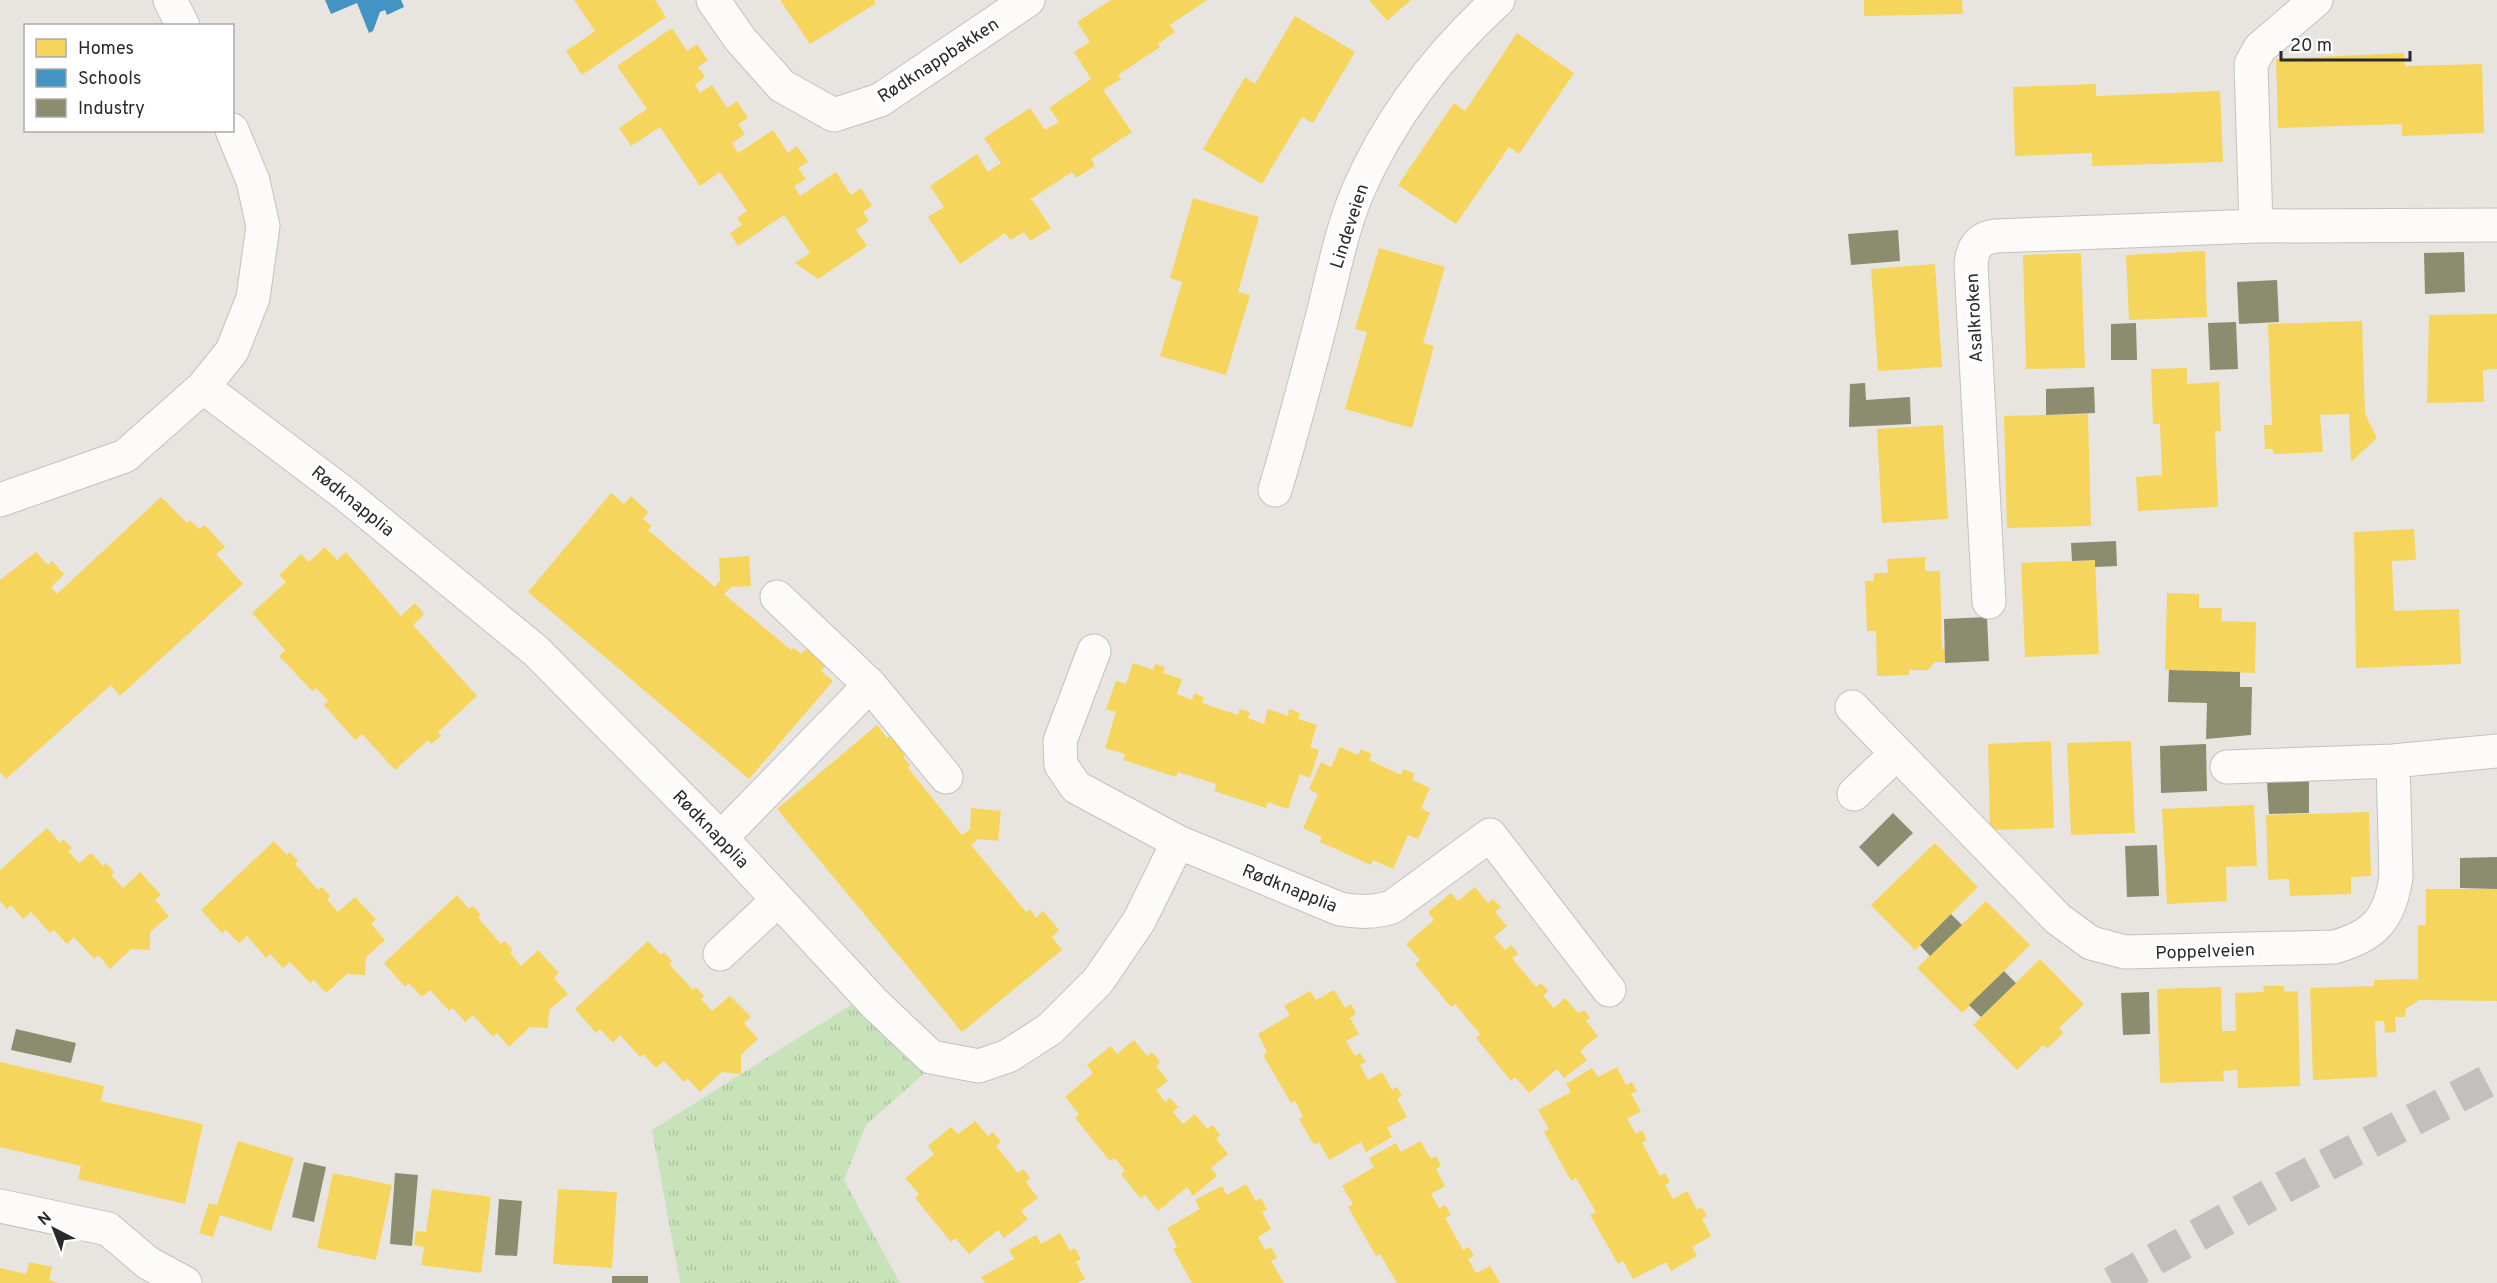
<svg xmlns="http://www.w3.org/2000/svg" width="2497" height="1283" viewBox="0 0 2497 1283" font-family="Overpass,sans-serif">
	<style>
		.grass { fill: url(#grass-tufts) }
		.homes { fill: #f6d55c }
		.schools { fill: #4393c3 }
		.industry { fill: #8c8c6e }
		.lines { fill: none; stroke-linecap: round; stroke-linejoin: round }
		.major-tunnel { stroke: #c2c0bc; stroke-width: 33; stroke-dasharray: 33 16; stroke-linecap: butt }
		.minor-casing { stroke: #c2c1c1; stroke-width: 35 }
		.minor { stroke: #fcfbfa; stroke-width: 33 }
		.labels { text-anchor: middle; stroke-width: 6; stroke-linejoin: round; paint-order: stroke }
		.street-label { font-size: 18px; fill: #2a2a2a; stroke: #fff }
	</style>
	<defs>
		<pattern id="grass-tufts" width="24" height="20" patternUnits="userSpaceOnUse" patternTransform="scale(1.5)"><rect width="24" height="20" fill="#c8e3ba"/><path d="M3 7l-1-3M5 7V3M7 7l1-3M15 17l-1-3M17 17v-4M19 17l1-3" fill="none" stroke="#acc3a0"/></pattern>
	</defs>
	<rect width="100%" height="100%" fill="#e8e5e0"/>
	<path class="grass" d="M854,1003L928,1070L866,1125L844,1180L900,1283H680L652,1130Z"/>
	<path class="homes" d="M574,0H655L666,17L582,75L566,51L595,31Z
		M780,0H875V4L810,44Z
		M1111,0H1207L1170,25L1175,32L1158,44L1160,47L1118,75L1121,79L1103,90L1132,132L1091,159L1095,166L1076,178L1072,172L1029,200L1033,201L1051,228L1030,241L1024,232L1010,240L1005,233L960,264L928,217L944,207L930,186L977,154L988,172L1001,163L984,138L1030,108L1045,130L1059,122L1049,108L1091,79L1074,52L1090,42L1077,22Z
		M1369,0H1411L1387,21Z
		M1864,0H1962L1963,14L1864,16Z
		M1295,16L1355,52L1313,123L1302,117L1262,184L1203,149L1245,77L1255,84Z
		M672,28L687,51L697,44L708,60L698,67L705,77L695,85L700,93L712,85L727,108L737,101L748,118L738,124L745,134L732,143L738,153L773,130L788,153L797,146L808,162L798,168L806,179L794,186L800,196L836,172L851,195L861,188L872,206L863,212L869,221L856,230L867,246L818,279L795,263L810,253L784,215L738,246L730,233L742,225L737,218L747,211L720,172L700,186L660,127L631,146L619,128L647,109L617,66Z
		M1517,33L1574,73L1519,154L1509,147L1456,224L1398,185L1454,103L1465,111Z
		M2404,53L2405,66L2482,64L2484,133L2402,136V124L2278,128L2276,59Z
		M2096,84V96L2220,91L2223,162L2092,166V153L2015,156L2013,87Z
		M1193,198L1259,217L1238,292L1250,295L1226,375L1160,356L1182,282L1170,278Z
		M1379,248L1445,267L1423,343L1434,346L1412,428L1345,409L1367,332L1355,329Z
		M2205,251L2207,317L2129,320L2126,255Z
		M2081,253L2085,368L2026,369L2023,255Z
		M1935,264L1942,367L1878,371L1871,269Z
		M2497,314V369L2483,370L2484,402L2427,403L2429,315Z
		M2362,321L2365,414L2377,438L2351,462L2349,414L2320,415L2323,452L2273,454V449H2265L2264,425H2272L2268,324Z
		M2187,368V384L2219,382L2221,431H2215L2218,507L2138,511L2136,477L2162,475L2160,424H2153L2151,369Z
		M2088,414L2091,526L2007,528L2004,416Z
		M1943,425L1948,519L1882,523L1877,429Z
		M611,493L624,504L631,496L648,512L643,519L652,526L648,530L715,587L720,580L719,558L749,556L751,586L731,587L724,594L791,650L794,648L801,654L808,647L827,663L821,671L833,681L749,779L528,592Z
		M161,497L187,523L190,520L199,529L205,525L225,547L216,554L243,584L120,696L111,685L6,779L0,772V580L36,552L48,565L52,561L64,574L51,587L57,594Z
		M2414,529L2416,560L2392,561L2394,611L2459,609L2461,664L2356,668L2354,532Z
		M325,547L337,560L346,552L401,616L415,603L424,614L413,625L477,696L438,732L441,736L431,744L428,740L395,770L362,734L355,740L324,705L328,701L316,688L312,691L279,656L285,650L252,613L286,582L279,575L301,554L309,562Z
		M1925,557V571H1940L1942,649H1945V662H1935L1928,670H1909V675L1877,676L1876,631H1867L1865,581H1874V573H1888L1887,559Z
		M2095,560L2099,654L2025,657L2021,563Z
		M2167,593L2199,594V608H2222L2221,621L2256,622L2255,673L2165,670Z
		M1133,663L1153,670L1155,664L1165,667L1163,673L1182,679L1177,694L1192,700L1194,693L1204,697L1202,703L1238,715L1239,709L1250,712L1248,718L1264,724L1268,709L1288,716L1289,709L1300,713L1298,719L1317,725L1310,747L1319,750L1310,778L1300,774L1288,809L1268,802L1266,808L1214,791L1216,784L1178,772L1176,777L1123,760L1125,754L1105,748L1116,712L1106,709L1116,681L1126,684Z
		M877,725L887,738L895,732L910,751L903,757L910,765L908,768L962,835L970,829L971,808L1001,811L998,841L979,839L971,845L1026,912L1030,909L1036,918L1043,911L1059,930L1052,937L1062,950L962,1032L777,809Z
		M2051,741L2054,828L1990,830L1988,744Z
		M2131,741L2135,833L2071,835L2067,743Z
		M1340,747L1358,755L1361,749L1372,754L1369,760L1401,775L1403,769L1415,774L1412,780L1430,788L1421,808L1430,813L1418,839L1408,835L1393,869L1373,860L1371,865L1320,842L1322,837L1303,828L1318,794L1309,789L1321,762L1331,767Z
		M2254,805L2257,866L2226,867L2227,901L2167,904L2162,809Z
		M2369,812L2371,876L2351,877V894L2290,896L2289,879L2268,880L2266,815Z
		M47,828L60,843L63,839L72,848L68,851L79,863L91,853L103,866L106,863L114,872L111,875L123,888L140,872L161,895L155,900L169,916L150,932V950L131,949L110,969L98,955L94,959L74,937L67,944L54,930L50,933L31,912L23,919L11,905L7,909L0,901V870Z
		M274,841L287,855L290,852L298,861L295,864L318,890L322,887L330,896L327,899L338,912L355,897L376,919L371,924L385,940L366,957L365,975L347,974L326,993L314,980L310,983L290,962L283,968L270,954L266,958L247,936L239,943L226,930L222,933L201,910Z
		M1935,843L1978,887L1915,950L1871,905Z
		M1475,887L1488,903L1493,899L1501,907L1495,912L1507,926L1494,937L1505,950L1511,945L1518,954L1512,958L1536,987L1541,983L1548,991L1543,996L1554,1008L1565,998L1578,1013L1584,1010L1590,1018L1586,1021L1598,1036L1580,1051L1587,1060L1564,1078L1557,1069L1529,1093L1515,1077L1511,1081L1476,1038L1480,1034L1455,1004L1451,1007L1415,964L1420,960L1406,944L1434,920L1428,912L1451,893L1458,901Z
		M2426,889H2497V1001L2419,1000L2406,1009L2405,1017H2395L2396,1032L2385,1033L2384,1021H2375L2377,1077L2313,1080L2310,988L2374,986V980L2418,979V925H2426Z
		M457,895L469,909L473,906L481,915L478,918L501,944L505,941L513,950L510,953L521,966L538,950L559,973L554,978L568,994L549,1010L548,1028L530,1027L509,1047L497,1033L493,1037L473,1015L465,1022L453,1008L449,1011L430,990L422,997L409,983L405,987L384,963Z
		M1986,901L2030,945L1962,1013L1917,968Z
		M648,941L661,955L664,952L672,961L669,964L693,990L696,987L704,996L701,999L712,1011L730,996L751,1017L744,1023L758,1039L741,1055V1074L722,1072L700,1092L688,1079L684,1082L664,1061L656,1068L643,1054L640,1057L620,1035L613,1043L600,1029L596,1033L575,1009Z
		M2040,959L2084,1004L2059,1028L2063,1033L2047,1049L2043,1045L2017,1070L1973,1025Z
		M2263,986H2284V992L2298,991L2300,1086L2238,1088L2237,1070L2223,1071L2224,1081L2160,1083L2157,989L2221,987L2222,1031H2236L2235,993L2264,992Z
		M1334,990L1345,1008L1351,1004L1356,1014L1350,1018L1359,1034L1346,1041L1355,1056L1360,1053L1366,1062L1360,1065L1368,1080L1382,1072L1392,1090L1397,1087L1402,1096L1397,1099L1407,1117L1387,1128L1392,1137L1366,1152L1361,1142L1329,1160L1319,1142L1314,1145L1299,1119L1303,1116L1295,1101L1291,1103L1263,1055L1267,1052L1258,1034L1290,1015L1284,1006L1310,991L1316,1000Z
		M1134,1040L1147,1056L1152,1052L1160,1062L1156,1066L1168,1081L1156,1090L1165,1102L1170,1098L1178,1107L1173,1112L1183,1124L1195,1114L1207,1129L1212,1125L1220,1135L1216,1139L1228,1154L1211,1168L1217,1176L1193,1196L1187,1187L1158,1211L1145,1195L1140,1198L1121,1174L1125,1171L1115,1158L1110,1161L1075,1118L1079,1114L1065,1097L1093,1073L1087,1065L1111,1046L1117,1054Z
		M0,1062L104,1086L101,1101L203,1124L185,1204L78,1179L81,1166L0,1147Z
		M1617,1067L1626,1085L1632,1082L1637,1091L1631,1094L1641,1111L1627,1119L1636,1134L1642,1130L1647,1140L1642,1143L1660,1176L1665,1173L1670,1182L1665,1185L1673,1199L1687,1191L1697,1210L1702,1207L1707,1216L1702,1219L1711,1236L1692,1247L1697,1256L1671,1271L1666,1262L1633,1279L1623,1261L1618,1264L1590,1215L1596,1212L1576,1178L1571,1181L1544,1132L1549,1129L1538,1110L1571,1092L1566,1084L1592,1068L1598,1077Z
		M975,1121L988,1136L993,1132L1001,1142L996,1146L1018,1173L1023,1169L1030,1178L1026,1182L1038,1198L1021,1211L1028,1219L1004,1238L998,1230L969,1254L955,1238L951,1242L915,1198L919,1194L905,1178L934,1154L928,1146L951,1127L958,1134Z
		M238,1141L294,1158L271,1231L220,1215L213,1237L199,1233L209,1203L217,1205Z
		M1420,1141L1431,1159L1436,1156L1441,1166L1436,1169L1445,1186L1431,1194L1439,1208L1445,1205L1451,1215L1445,1218L1463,1250L1469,1247L1474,1256L1468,1259L1476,1273L1490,1266L1500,1283H1397L1380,1254L1376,1256L1348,1207L1353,1204L1342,1186L1374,1167L1369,1158L1396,1143L1401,1152Z
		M333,1173L392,1185L376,1260L317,1248Z
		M1246,1184L1256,1201L1261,1198L1267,1210L1262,1212L1271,1229L1258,1237L1265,1250L1271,1247L1277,1258L1271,1261L1284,1283H1192L1173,1249L1177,1247L1167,1228L1200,1209L1195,1200L1222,1186L1227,1195Z
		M432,1189L491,1197L481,1273L421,1265L424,1247L414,1245L416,1231L426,1232Z
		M558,1189L617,1192L612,1268L553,1264Z
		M1060,1233L1070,1251L1075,1248L1081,1259L1076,1262L1085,1279L1077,1283H985L981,1277L1014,1259L1009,1250L1036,1235L1041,1244Z
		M29,1262L52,1267L49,1280L59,1283H0V1268L26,1274Z"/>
	<path class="schools" d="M325,0H401L404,7L387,15L385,10L380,12L373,31L369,33L357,3L331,14Z"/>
	<path class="industry" d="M1898,230L1900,261L1851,265L1848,234Z
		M2464,252L2465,292L2425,294L2424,253Z
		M2277,280L2279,322L2239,324L2237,282Z
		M2236,322L2238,369L2210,370L2208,323Z
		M2136,323L2137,360H2111V324Z
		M1865,383L1866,400L1910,397L1911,424L1849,427L1850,384Z
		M2094,387L2095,413L2046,415V389Z
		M2116,541L2117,566L2095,567V560L2072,561L2071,543Z
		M1987,617L1989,661L1945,663L1944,619Z
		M2169,670L2240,672V687H2252L2251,735L2206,739L2207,703L2168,702Z
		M2206,744L2207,791L2161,793L2160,746Z
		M2309,780V813L2269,814L2267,782Z
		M1893,813L1913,833L1878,867L1859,847Z
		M2157,845L2159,896L2127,897L2125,846Z
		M2497,857V889L2460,888V858Z
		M1951,914L1962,925L1930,956L1920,945Z
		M2004,971L2016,983L1981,1017L1969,1005Z
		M2149,992L2150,1034L2123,1035L2121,993Z
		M16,1029L76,1043L71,1063L11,1050Z
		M304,1162L326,1167L314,1222L292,1217Z
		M395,1173L418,1175L412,1246L390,1244Z
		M499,1199L522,1201L517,1256L495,1255Z
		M612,1276H648V1283H612Z"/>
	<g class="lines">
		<path class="major-tunnel" d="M2112,1283L2284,1187L2497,1076"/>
		<g class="minor-casing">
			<path id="minor" d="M170,0L183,26
				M713,0L740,39L782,86L834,115L880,100L1028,0
				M2256,226L2251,64L2260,48L2316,0
				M203,387L345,494L536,651L721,838L874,1003L931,1057L979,1066L1008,1056L1050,1029L1098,981L1139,921L1178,842
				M1275,490C1292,433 1307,376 1322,318C1333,275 1341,231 1358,191C1390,117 1439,54 1498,0
				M0,500L125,456L203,387L232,351L253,298L263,226L253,181L232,130
				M777,597L870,685L946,777
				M1989,602L1971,265C1972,249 1978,238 1996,236L2256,226L2497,225
				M1094,651L1060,741L1061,765L1076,787L1178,842L1340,909C1359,912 1374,913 1392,907L1490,835L1609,990
				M1852,707L2058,919L2091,943L2125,952L2334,947C2375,936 2390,918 2396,877L2393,761L2497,751
				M2227,767L2393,761
				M1854,794L1896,754
				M721,838L870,685
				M720,954L778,900
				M0,1206L108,1229L148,1263L185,1283"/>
		</g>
		<use href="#minor" class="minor"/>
	</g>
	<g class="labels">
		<g class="street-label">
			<text transform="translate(938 60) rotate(-33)" y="6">Rødknappbakken</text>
			<text transform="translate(1349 226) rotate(-72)" y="6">Lindeveien</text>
			<text transform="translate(1974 318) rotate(-93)" y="6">Asalkroken</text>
			<text transform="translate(353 501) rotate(39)" y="6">Rødknapplia</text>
			<text transform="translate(711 829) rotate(46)" y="6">Rødknapplia</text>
			<text transform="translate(1290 888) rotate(22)" y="6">Rødknapplia</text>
			<text transform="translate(2205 951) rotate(-2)" y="6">Poppelveien</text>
		</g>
	</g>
	<rect x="24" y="24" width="210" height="108" fill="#ffffff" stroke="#aaaaaa" stroke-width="1.5"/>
	<rect x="36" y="39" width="30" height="18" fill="#f6d55c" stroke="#aaaaaa" stroke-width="1.5"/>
	<text x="78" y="54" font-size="18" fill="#2a2a2a">Homes</text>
	<rect x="36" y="69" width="30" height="18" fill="#4393c3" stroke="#aaaaaa" stroke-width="1.5"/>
	<text x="78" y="84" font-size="18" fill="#2a2a2a">Schools</text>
	<rect x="36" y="99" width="30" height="18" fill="#8c8c6e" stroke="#aaaaaa" stroke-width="1.5"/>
	<text x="78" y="114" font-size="18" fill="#2a2a2a">Industry</text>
	<g transform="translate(54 1229) rotate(318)" stroke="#ffffff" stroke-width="4.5" paint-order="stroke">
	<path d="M0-4.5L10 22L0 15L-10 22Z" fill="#2a2a2a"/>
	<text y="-9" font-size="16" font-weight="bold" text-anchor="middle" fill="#2a2a2a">N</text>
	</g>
	<path d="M2281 51v9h129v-9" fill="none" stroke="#2a2a2a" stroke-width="3"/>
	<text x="2290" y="51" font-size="18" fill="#2a2a2a" stroke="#ffffff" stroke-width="4.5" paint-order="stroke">20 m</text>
</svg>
